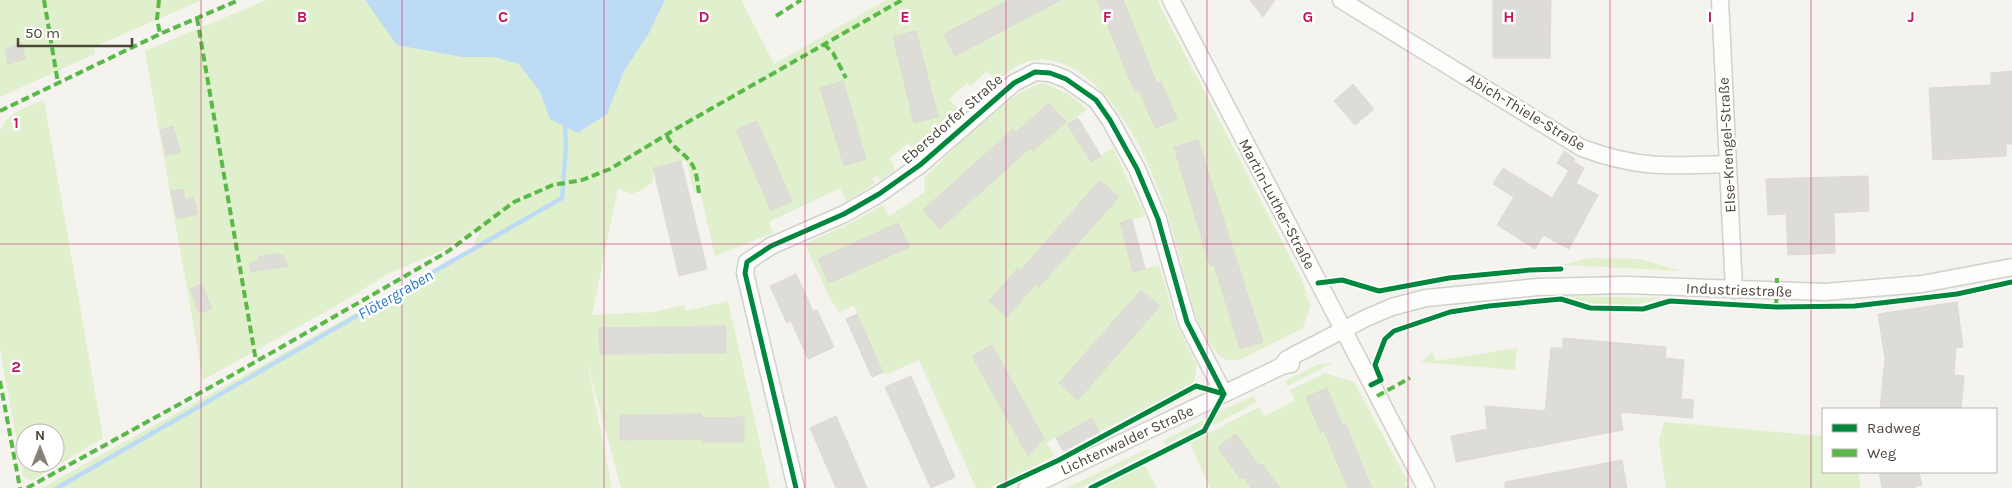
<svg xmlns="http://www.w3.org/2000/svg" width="2012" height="488" viewBox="0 0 2012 488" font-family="Karla,sans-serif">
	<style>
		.green { fill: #e0f0cd; fill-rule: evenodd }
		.water { fill: #bddbf4 }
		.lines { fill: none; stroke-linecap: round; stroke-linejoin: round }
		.stream { stroke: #bddbf4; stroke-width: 4.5 }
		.building { fill: #dedcd6; stroke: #dddad3 }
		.street-casing { stroke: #d2d0cb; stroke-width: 19 }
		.street { stroke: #fdfdfc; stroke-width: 16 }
		.quiet { stroke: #58b947; stroke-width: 4; stroke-dasharray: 8 4; stroke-linecap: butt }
		.cycleway-casing { stroke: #fff; stroke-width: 8 }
		.cycleway { stroke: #00873e; stroke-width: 5 }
		.grid { fill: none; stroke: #c2185b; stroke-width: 1; stroke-opacity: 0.55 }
		.labels { text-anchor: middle; stroke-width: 5; stroke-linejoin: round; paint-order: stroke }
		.street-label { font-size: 15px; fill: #4c4538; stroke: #fff }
		.water-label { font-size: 16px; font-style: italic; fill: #277ac2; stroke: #fff }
		.grid-label { font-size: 16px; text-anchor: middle; font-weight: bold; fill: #c2185b; stroke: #fff; stroke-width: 5; stroke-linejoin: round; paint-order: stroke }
	</style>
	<rect width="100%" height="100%" fill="#f4f3ee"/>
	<path class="green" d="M0,0H202L94,47L95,54L0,97Z
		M266,0H741L774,64L886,0H1157L1304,284L1306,296L1311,304L1303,328L1241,359C1231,361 1223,361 1217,353C1193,325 1187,284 1178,250C1162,189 1125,88 1061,63C1036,54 1015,63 997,82L987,71L970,87L967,83L949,99L962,113L915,154L909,143L890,158L895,170L880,181L878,176L872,179L875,184L846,201L840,188L769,222L773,233L715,256L700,191L694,192L686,160L653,168V182L642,190L631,194L618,188L592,315L652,312L684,305L686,311L728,301L770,488H621L587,362L612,488H42L472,248L479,234L477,228L443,250L386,275L341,303L203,380L145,51Z
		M1044,83L1067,93L1087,109L1067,124L1090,162L1113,148L1145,216L1120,223L1133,272L1159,265L1176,323L1197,365L1194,381L1185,388L1099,432L1091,418L1046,443L1055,456L989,488H976L919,360L885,375L854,306L839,312L829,297L805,244L851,223L883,205L889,216L925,192L924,178C950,153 1010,88 1044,83Z
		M44,100L103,438L32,481L23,476L0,349V132C6,112 27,107 44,100ZM25,433H55V463H25Z
		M1589,258L1639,259L1682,271L1561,265Z
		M1566,296L1660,298C1629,310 1596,307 1566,296Z
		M1517,348L1515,370L1421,362L1433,352L1435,361Z
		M1333,363L1287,386L1285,381L1319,364Z
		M1325,373L1354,382L1408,482L1405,483L1408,488H1210L1190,443L1259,407L1265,416L1295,401L1290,390Z
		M1254,396L1257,402L1208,428L1218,412Z
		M1208,418L1202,427L1165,445L1164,440Z
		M1664,422L1823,436V472H1858L1861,488H1666L1659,441Z
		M1147,449L1152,451L1080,488H1066Z
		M1144,464L1157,488H1097Z"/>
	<path class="water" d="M365,0H665L649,33L624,71L607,114L578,133L550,119L540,92L519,64L494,57H462L397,45Z"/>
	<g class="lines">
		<path class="stream" d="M57,488L562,198L566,146L565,122"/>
	</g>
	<path class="building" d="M1009,0H1061L955,56L944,34Z
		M1097,0H1123L1157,83L1161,81L1177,119L1155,128L1139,90L1135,92Z
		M1250,0H1275L1263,17Z
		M1493,0H1551L1550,58H1493Z
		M916,31L938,117L914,123L893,37Z
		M22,43L25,59L8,64L5,49Z
		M2012,71V144H2006V156L1933,160L1929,88L1991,85V73Z
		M843,81L866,159L844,166L820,88Z
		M1353,84L1374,109L1355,125L1334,101Z
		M1049,103L1066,122L1033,151L1030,148L940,229L923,210L1013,129L1016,132Z
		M1078,118L1101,156L1091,162L1067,124Z
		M757,121L792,201L771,211L736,130Z
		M173,126L180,152L166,155L160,130Z
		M1198,140L1263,342L1240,349L1214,265L1210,266L1174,147Z
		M1564,151L1575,159L1568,170L1557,163Z
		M681,161L707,269L679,276L653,168Z
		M1574,162L1584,168L1576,183L1598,195L1569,249L1543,235L1535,249L1497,225L1514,197L1493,184L1503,168L1552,198Z
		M1868,176L1869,211L1834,213L1835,253L1788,255L1786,214L1768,215L1766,179Z
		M1100,180L1119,197L1039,287L1036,284L1007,317L989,301L1018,268L1020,271Z
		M183,189L185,200L193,197L198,214L177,219L171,191Z
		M1132,219L1145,269L1133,272L1120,223Z
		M898,223L910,247L829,283L818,259Z
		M279,253L280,256L283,255L288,266L251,272L249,263L258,261V257Z
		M796,274L813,311L817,310L834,347L808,359L791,321L787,323L770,286Z
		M202,284L212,309L199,313L190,289Z
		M1141,290L1160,306L1078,400L1059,383Z
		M1957,302L1963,347L1956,348L1954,375L1964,376L1961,409H1880L1885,359L1878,314Z
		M857,314L883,372L872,377L846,319Z
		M726,326V353L600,354L599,328Z
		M1563,338L1666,347L1665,358L1684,360L1681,399L1694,400L1692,418L1620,412L1623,430L1456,462L1451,436L1487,429L1485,406L1545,411L1551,348H1563Z
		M992,345L1044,438L1028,456L972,356Z
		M911,376L955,477L931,488L885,387Z
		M1327,388L1342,425L1345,423L1372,488H1348L1324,431L1321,433L1306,397Z
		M702,414V418L744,417V442H703V439L620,440V415Z
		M836,416L858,467L867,488H836L810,428Z
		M1092,418L1099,432L1063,451L1056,438Z
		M1236,434L1259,466L1262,464L1280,488H1251L1244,477L1240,479L1218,447Z
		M1622,460L1627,488H1505V482Z
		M1879,472H1919L1922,485L1916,486V488H1882Z"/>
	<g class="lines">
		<g class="street-casing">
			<path id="street" d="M1171,0L1426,488
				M1341,0L1582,148C1638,169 1670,166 1728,164
				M1720,0L1734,290
				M1282,366L1287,359L1366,318L1392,307L1426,298L1538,287L1627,285L1825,292L1922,284L2012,267
				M796,488L745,273L747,262L771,246L844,214L879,194L920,165L1014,83L1035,72L1050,73L1066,79L1096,100L1110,120L1137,169L1158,219L1187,322L1224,394
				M1027,488L1282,366L1291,364"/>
		</g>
		<use href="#street" class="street"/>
		<path class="quiet" d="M44,0L58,83
			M159,0L157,19L160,34
			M776,16L801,0
			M197,18L256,361
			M824,44L833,53L846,78
			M0,111L160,34L239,0
			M667,136C672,147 680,150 688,159C697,168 697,181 699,193
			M1776,307L1777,278
			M0,381L20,488
			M1377,396L1410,378
			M27,488L236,373L447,252L514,202L553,185L582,180L610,169L679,127L902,0"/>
		<g class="cycleway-casing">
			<path id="cycleway" d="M1318,283L1342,280L1379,291L1449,278L1530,270L1561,269
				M1371,385L1381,380L1375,365L1385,339L1394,331L1450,312L1489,306L1561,299L1590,308L1643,309L1670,301L1776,307L1855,306L1957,294L2012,282
				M796,488L745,273L747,262L771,246L844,214L879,194L920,165L1014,83L1035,72L1050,73L1066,79L1096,100L1110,120L1137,169L1158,219L1187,322L1224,394
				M999,488L1059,460L1196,386L1224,394
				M1091,488L1204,431L1224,394"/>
		</g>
		<use href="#cycleway" class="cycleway"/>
	</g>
	<path class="grid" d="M201,0V488M402,0V488M604,0V488M805,0V488M1006,0V488M1207,0V488M1408,0V488M1610,0V488M1811,0V488M0,244H2012"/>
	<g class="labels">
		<g class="street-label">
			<text transform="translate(1526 112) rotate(31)" y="5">Abich-Thiele-Straße</text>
			<text transform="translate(952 119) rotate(-41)" y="5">Ebersdorfer Straße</text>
			<text transform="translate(1727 145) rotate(-93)" y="5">Else-Krengel-Straße</text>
			<text transform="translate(1277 204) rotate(62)" y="5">Martin-Luther-Straße</text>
			<text transform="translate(1739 290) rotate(2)" y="5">Industriestraße</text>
			<text transform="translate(1127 440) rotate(-25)" y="5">Lichtenwalder Straße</text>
		</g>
		<g class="water-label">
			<text transform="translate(395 294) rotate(-30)" y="6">Flötergraben</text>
		</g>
	</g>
	<g class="grid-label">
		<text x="302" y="22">B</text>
		<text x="503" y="22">C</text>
		<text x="704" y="22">D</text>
		<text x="905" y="22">E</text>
		<text x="1107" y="22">F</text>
		<text x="1308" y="22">G</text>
		<text x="1509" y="22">H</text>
		<text x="1710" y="22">I</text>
		<text x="1911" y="22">J</text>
		<text x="16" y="128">1</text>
		<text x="16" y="372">2</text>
	</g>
	<rect x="1822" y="408" width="175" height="65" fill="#ffffff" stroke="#b7b5af"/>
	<rect x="1832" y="424" width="25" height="8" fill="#00873e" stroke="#b7b5af"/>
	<text x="1867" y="433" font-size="15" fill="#4c4538">Radweg</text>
	<rect x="1832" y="449" width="25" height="8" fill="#58b947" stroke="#b7b5af"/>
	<text x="1867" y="458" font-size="15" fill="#4c4538">Weg</text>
	<g transform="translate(40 448)"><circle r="24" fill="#ffffff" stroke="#b7b5af"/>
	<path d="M0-4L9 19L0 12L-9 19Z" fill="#878278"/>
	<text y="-8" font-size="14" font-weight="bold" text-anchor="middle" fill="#4c4538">N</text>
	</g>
	<path d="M18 38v8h114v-8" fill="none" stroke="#4c4538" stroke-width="2.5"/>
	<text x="25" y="38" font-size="15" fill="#4c4538" stroke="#ffffff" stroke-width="4" paint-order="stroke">50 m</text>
</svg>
